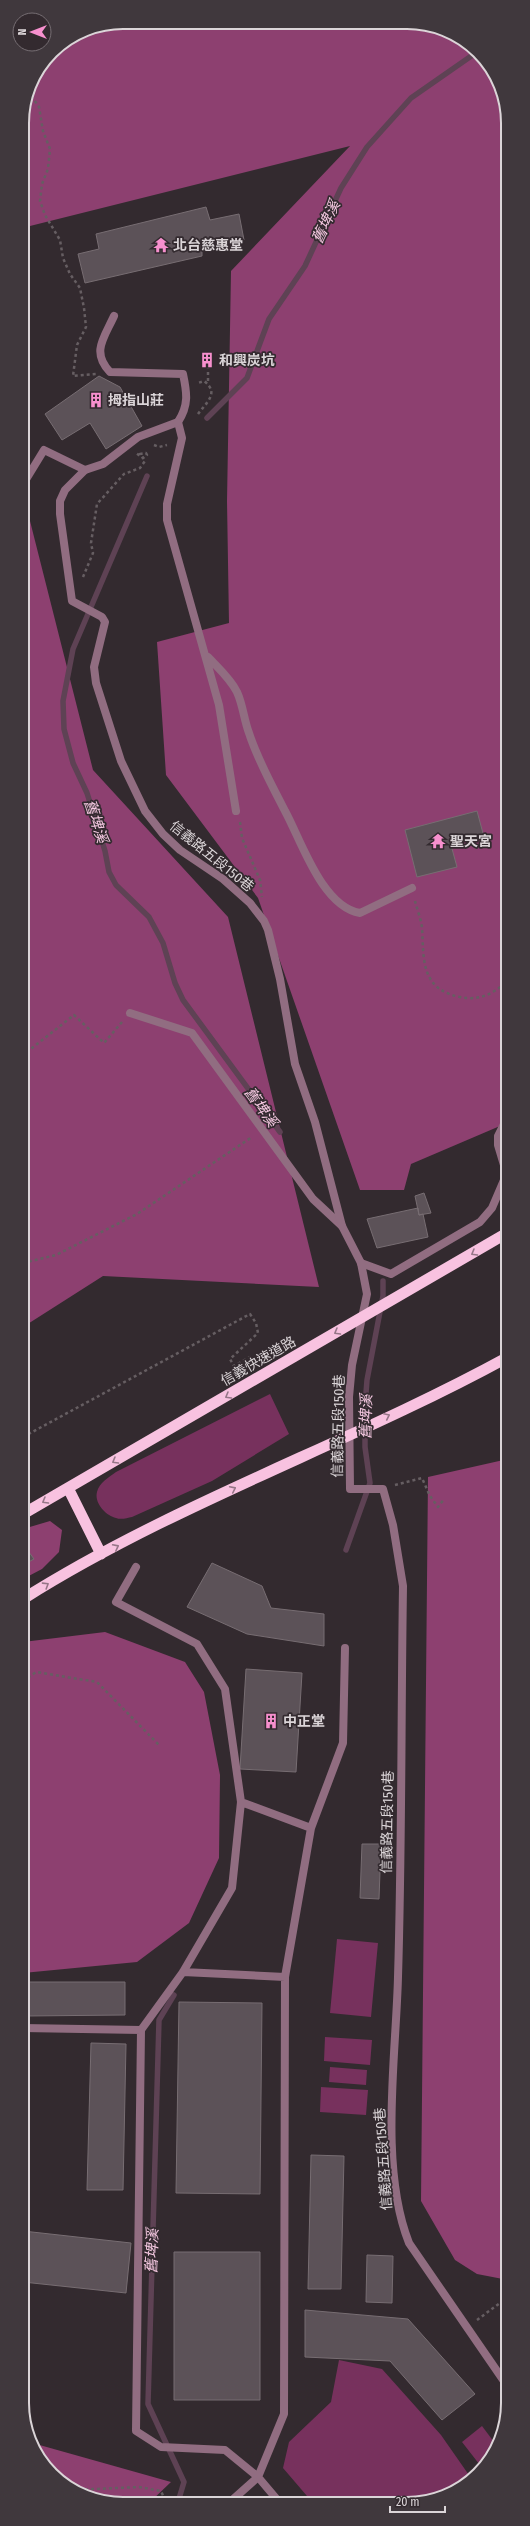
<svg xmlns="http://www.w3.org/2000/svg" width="530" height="2526" viewBox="0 0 530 2526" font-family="'Fira Sans Condensed','Noto Sans TC',sans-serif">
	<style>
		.green { fill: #77315d }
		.forest { fill: #8d4070 }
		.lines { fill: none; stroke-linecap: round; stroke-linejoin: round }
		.stream { stroke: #5e4254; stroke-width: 5.5 }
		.building { fill: #5c5258; stroke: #776d72 }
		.path { stroke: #665e62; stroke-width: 2.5; stroke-dasharray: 3 3; stroke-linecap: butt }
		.service { stroke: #916d81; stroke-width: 8 }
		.minor { stroke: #916d81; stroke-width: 8 }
		.trunk { stroke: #f8c2e0; stroke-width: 11 }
		.oneway { stroke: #967688 }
		.labels { text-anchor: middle; stroke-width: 3.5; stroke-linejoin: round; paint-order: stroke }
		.poi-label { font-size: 14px; font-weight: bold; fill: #dbd5d8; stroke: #332a2f; text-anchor: start }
		.street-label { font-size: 14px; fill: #dbd5d8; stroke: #332a2f }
		.water-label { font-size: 15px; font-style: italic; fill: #f6c9e2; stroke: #332a2f }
		.rim { fill: none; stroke: #dbd5d8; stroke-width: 2 }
	</style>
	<rect width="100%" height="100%" fill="#332a2f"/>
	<path class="green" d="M270,1394L289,1434L212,1481L132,1517C127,1518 121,1520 116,1518C106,1516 94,1503 97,1492C99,1483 109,1477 116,1472Z
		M337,1939L378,1943L371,2017L330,2013Z
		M325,2037L372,2040L370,2065L324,2061Z
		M330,2067L367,2070L366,2085L329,2082Z
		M321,2087L368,2090L366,2115L320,2112Z
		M339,2360L382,2369L441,2435L471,2478L452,2493L420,2503H313L283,2468L289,2442L331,2402Z
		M482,2426L497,2446L483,2469L462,2442Z"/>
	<path class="forest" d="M123,22L427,24L457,36L483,56L507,110V1123L411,1164L404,1190H360L258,898L166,775L157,642L229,623L227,501L231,271L350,146L22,228V117L30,84L52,52L85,30Z
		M22,521H30L93,770L228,917L319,1287L103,1276L23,1327Z
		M508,1459V2280L477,2274L455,2260L421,2201L428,1477Z
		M50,1521L62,1530L59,1552L42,1569L23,1579V1529Z
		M105,1632L185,1662L204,1692L220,1775L219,1858L189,1923L137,1962L23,1973V1642Z
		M36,2444L171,2482L150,2502H103L73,2490L47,2470Z"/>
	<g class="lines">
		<path class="stream" d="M207,418L247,378L269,319L305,266L341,188L367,147L411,98L477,52
			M147,476L73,649L63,701L64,729L73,763L87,793L105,851L109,872L116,885L149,917L163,943L175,983L183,1000L280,1132
			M346,1550L370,1483L365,1447V1406L367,1380L383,1296V1281
			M174,1995L159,2020L148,2404L184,2482L178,2502"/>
	</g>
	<path class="building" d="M206,207L210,220L239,214L244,240L202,249V256L85,283L78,254L99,249L96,234Z
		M211,353L212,366L203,367L202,354Z
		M99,376L120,387L142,426L106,449L90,423L62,440L45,414Z
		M477,811L484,837L451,845L457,867L417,877L405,830Z
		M424,1193L431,1213L419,1215L415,1196Z
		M418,1208L419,1215L423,1214L428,1237L377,1248L367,1219Z
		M23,1544L34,1559L23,1565Z
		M212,1563L262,1586L271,1608L324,1614V1646L247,1634L187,1607Z
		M246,1669L302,1673L296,1772L240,1769Z
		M362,1844H381L379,1899L360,1898Z
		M26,1982H125V2015L26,2016Z
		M179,2002L262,2003L260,2194L176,2193Z
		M91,2043L126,2044L123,2190H87Z
		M311,2155L344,2156L341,2289H308Z
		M23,2231L131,2243L126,2293L23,2282Z
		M174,2252H260V2400H174Z
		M367,2255L393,2256L392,2303L366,2302Z
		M305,2310L408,2319L475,2394L442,2420L390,2361L305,2357Z"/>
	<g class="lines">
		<path class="path" d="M28,91L39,107L43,131L50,149L48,169L42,184L40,201L45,215L60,240L63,258L70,274L80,288L84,308L86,327L77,345L73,376L96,374
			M208,366V384
			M198,414C206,403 220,393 204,381L198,383
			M154,445L159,447L167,445
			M83,577L93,553L91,543L97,504L124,474L140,468L145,461L140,454L146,453L147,455L143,458L136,453
			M240,822L242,838L260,880L262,897
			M415,901C417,909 421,919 422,928C424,959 420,989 460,997C480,1001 492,994 507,982
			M22,1056L74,1015L104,1043L122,1022
			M23,1263L56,1255L137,1214L252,1137
			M23,1437L250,1314L256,1323L258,1333L230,1359L234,1366L250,1357L254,1362
			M395,1485L422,1478L430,1496L438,1507L444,1499
			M23,1681L36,1672L97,1682L160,1746
			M477,2320L508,2297
			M45,2464H48L65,2484
			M73,2490L139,2487L161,2491L166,2502"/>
		<path class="service" d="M114,316C104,338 91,352 110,372L183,374C187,393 189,405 178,422L182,438L167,504V520L219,705L236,811
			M22,486L44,450L85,470
			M208,657C218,668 230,678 237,692C243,705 244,720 249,733C258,761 272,785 285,811C301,840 322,907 360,913L412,888
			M130,1013L192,1033L313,1199L342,1226
			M361,1263L391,1274L480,1222L492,1208L504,1180V1165L498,1145V1136L507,1118
			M136,1567L116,1602L197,1644L225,1689L241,1802L232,1888L183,1972L141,2030L136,2431L161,2447L225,2450L258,2477L280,2503
			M241,1802L311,1828
			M183,1972L285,1977
			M23,2028L141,2030
			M230,2502L258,2477L284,2414L285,1977L311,1828L343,1743L345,1648"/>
		<path class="minor" d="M178,422L138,437L103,464L85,470L65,490L60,501V514L72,601L102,617L105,622L94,667L96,683L121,761L145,811L163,834L180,850L223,879L250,903L264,921L268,930L280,979L295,1064L315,1122L342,1226L361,1263L367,1294L352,1365L349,1397L350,1489H383L393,1525L403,1586C401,1716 402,1847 398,1977C396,2057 379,2167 409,2243L508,2387"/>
		<path class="trunk" d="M68,1488L101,1554
			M23,1514L507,1233
			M23,1599C175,1503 349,1444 508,1357"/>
	</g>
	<defs><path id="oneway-chevron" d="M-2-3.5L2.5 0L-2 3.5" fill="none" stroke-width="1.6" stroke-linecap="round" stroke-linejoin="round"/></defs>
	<g class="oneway">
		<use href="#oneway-chevron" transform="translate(474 1253) rotate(150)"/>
		<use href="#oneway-chevron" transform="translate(337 1332) rotate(150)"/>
		<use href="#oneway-chevron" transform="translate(228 1396) rotate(150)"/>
		<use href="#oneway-chevron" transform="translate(387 1416) rotate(-25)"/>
		<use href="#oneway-chevron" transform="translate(115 1461) rotate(150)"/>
		<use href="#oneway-chevron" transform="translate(233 1489) rotate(-26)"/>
		<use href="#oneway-chevron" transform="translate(45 1501) rotate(150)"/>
		<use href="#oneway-chevron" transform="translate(116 1547) rotate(-27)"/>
		<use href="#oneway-chevron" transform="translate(46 1585) rotate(-32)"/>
	</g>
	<defs>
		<g id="temple-bare" transform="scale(1.2)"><path d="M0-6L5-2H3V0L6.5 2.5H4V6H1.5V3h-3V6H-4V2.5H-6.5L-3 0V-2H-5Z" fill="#f790ce" stroke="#332a2f" stroke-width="2.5" paint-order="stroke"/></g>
		<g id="building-bare" transform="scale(1.2)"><path d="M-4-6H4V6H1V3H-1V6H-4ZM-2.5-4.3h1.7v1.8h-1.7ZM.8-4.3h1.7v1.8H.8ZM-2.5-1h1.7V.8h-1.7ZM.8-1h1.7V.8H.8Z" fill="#f790ce" stroke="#332a2f" stroke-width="2.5" paint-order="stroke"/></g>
	</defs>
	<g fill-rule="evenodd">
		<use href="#temple-bare" x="161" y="245"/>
		<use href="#building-bare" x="207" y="360"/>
		<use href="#building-bare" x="96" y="400"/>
		<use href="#temple-bare" x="438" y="841"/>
		<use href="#building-bare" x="271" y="1721"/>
	</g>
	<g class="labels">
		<g class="poi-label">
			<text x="173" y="250">北台慈惠堂</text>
			<text x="219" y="365">和興炭坑</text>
			<text x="108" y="405">拇指山莊</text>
			<text x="450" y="846">聖天宮</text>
			<text x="283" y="1726">中正堂</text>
		</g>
		<g class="street-label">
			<text transform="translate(212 856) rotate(39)" y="5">信義路五段150巷</text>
			<text transform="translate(258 1361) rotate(-30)" y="5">信義快速道路</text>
			<text transform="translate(338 1426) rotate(-89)" y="5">信義路五段150巷</text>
			<text transform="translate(387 1822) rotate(-89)" y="5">信義路五段150巷</text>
			<text transform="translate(383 2159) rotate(-94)" y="5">信義路五段150巷</text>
		</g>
		<g class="water-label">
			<text transform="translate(326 222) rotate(-65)" y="5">舊埤溪</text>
			<text transform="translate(96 821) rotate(72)" y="5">舊埤溪</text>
			<text transform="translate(261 1107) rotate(54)" y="5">舊埤溪</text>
			<text transform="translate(366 1417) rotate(-89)" y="5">舊埤溪</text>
			<text transform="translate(152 2251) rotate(-88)" y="5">舊埤溪</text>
		</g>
	</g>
	<path d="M0 0H530V2526H0ZM123 29H407A94 94 0 0 1 501 123V2403A94 94 0 0 1 407 2497H123A94 94 0 0 1 29 2403V123A94 94 0 0 1 123 29Z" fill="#40383d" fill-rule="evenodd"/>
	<path class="rim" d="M123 29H407A94 94 0 0 1 501 123V2403A94 94 0 0 1 407 2497H123A94 94 0 0 1 29 2403V123A94 94 0 0 1 123 29Z"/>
	<g transform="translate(32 32) rotate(270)"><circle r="19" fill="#332a2f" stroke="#766e73"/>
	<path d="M0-3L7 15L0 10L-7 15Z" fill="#f790ce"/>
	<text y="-6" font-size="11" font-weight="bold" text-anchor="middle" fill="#dbd5d8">N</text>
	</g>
	<path d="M390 2506v6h55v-6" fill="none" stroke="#dbd5d8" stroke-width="2"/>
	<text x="396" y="2506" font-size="12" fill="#dbd5d8" stroke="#332a2f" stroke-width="3" paint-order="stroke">20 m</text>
</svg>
